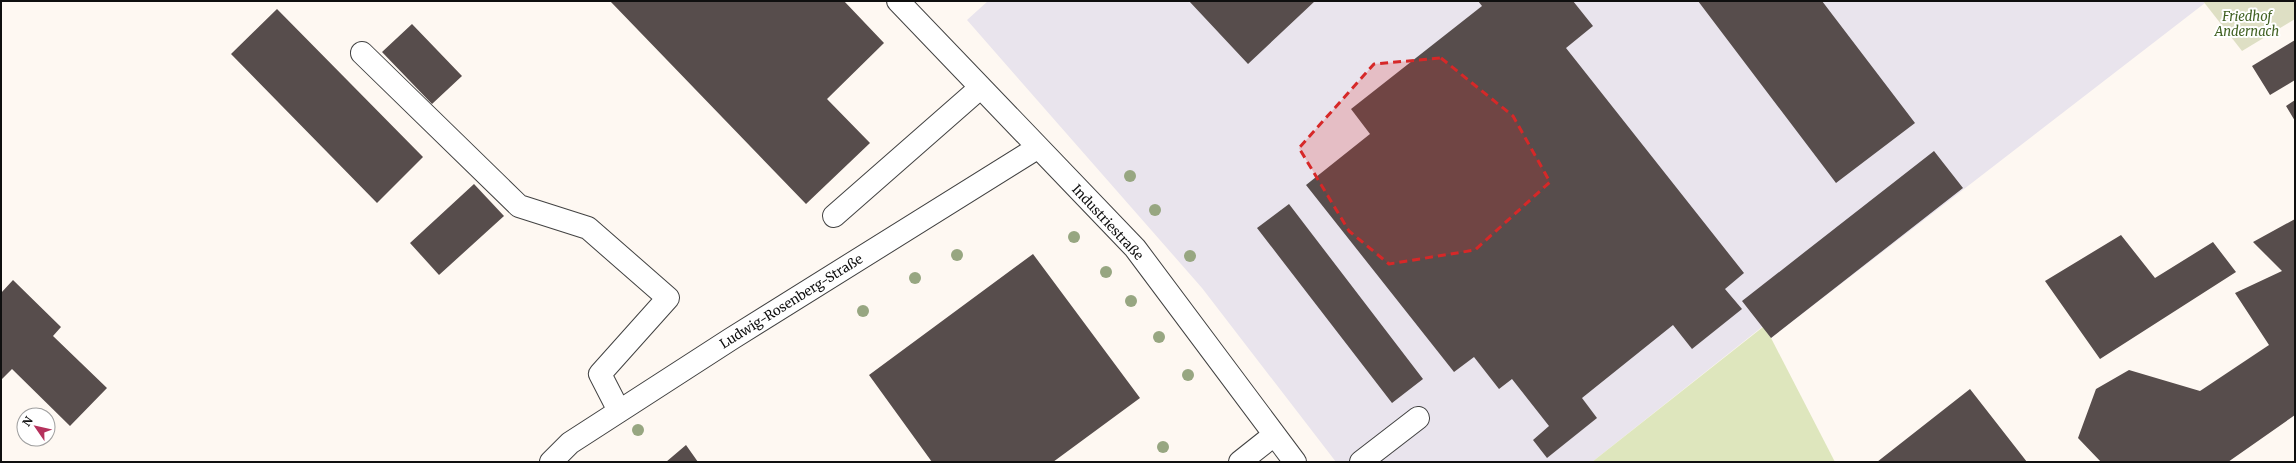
<svg xmlns="http://www.w3.org/2000/svg" width="2296" height="463" viewBox="0 0 2296 463" font-family="Merriweather,serif">
	<style>
		.industrial { fill: #e9e4ed }
		.green { fill: #dee6bd }
		.cemetery { fill: #dedfc4 }
		.building { fill: #574d4c }
		.lines { fill: none; stroke-linecap: round; stroke-linejoin: round }
		.minor-casing { stroke: #424242; stroke-width: 24 }
		.minor { stroke: #fff; stroke-width: 22 }
		.tree { fill: #97a681 }
		.marked { fill: #d62828; fill-opacity: 0.2; stroke: #d62828; stroke-width: 3; stroke-dasharray: 8 5; stroke-linejoin: round }
		.labels { text-anchor: middle; stroke-width: 4; stroke-linejoin: round; paint-order: stroke }
		.park-label { font-size: 13px; font-style: italic; fill: #426224; stroke: #fff }
		.street-label { font-size: 13px; fill: #0f0f0f; stroke: #fff }
	</style>
	<rect width="100%" height="100%" fill="#fef8f2"/>
	<path class="industrial" d="M988,1H2203L2205,3L1771,338L1762,327L1592,462H1336L1202,288L967,20Z"/>
	<path class="green" d="M1763,327L1771,338L1835,462H1592Z"/>
	<path class="cemetery" d="M2203,1H2295V19L2242,51Z"/>
	<path class="building" d="M610,1H844L884,43L827,99L870,143L806,204Z
		M1189,1H1315L1248,64Z
		M1478,1H1573L1593,26L1566,48L1744,273L1725,289L1742,309L1692,349L1673,325L1582,398L1597,418L1547,458L1533,440L1549,426L1512,379L1499,389L1474,357L1454,372L1306,185L1370,134L1351,109L1482,6Z
		M1698,1H1822L1915,123L1836,183Z
		M277,9L423,157L377,203L231,54Z
		M412,24L462,76L432,104L382,52Z
		M2295,40V80L2270,95L2252,66Z
		M2295,100V121L2286,106Z
		M1934,151L1963,188L1771,338L1742,301Z
		M474,184L504,216L439,275L410,243Z
		M1289,204L1423,379L1392,403L1257,228Z
		M2295,219V415L2228,462H2101L2078,438L2096,389L2129,370L2200,391L2269,345L2235,293L2282,271L2253,242Z
		M2121,235L2155,278L2213,242L2236,272L2100,359L2045,281Z
		M1033,254L1140,398L1053,462H932L869,375Z
		M13,280L61,327L53,336L107,388L70,426L12,369L2,379L1,377V293Z
		M1970,389L2027,462H1877Z
		M686,445L698,462H666Z"/>
	<g class="lines">
		<g class="minor-casing">
			<path id="minor" d="M898,1L1135,248L1295,462
				M362,53L519,206L588,228L668,298L600,374L619,411
				M834,216L980,88
				M551,462L570,443L731,339L1037,148
				M1240,462L1274,435
				M1361,462L1418,418"/>
		</g>
		<use href="#minor" class="minor"/>
	</g>
	<g class="tree">
		<circle cx="1130" cy="176" r="6"/>
		<circle cx="1155" cy="210" r="6"/>
		<circle cx="1074" cy="237" r="6"/>
		<circle cx="957" cy="255" r="6"/>
		<circle cx="1190" cy="256" r="6"/>
		<circle cx="1106" cy="272" r="6"/>
		<circle cx="915" cy="278" r="6"/>
		<circle cx="1131" cy="301" r="6"/>
		<circle cx="863" cy="311" r="6"/>
		<circle cx="1159" cy="337" r="6"/>
		<circle cx="1188" cy="375" r="6"/>
		<circle cx="638" cy="430" r="6"/>
		<circle cx="1163" cy="447" r="6"/>
	</g>
	<path class="marked" d="M1441,58L1513,116L1550,182L1475,250L1389,264L1349,231L1299,148L1374,64Z"/>
	<g class="labels">
		<g class="park-label">
			<text x="2247" y="21">Friedhof<tspan x="2247" dy="15">Andernach</tspan></text>
		</g>
		<g class="street-label">
			<text transform="translate(1108 222) rotate(47)" y="5">Industriestraße</text>
			<text transform="translate(791 301) rotate(-32)" y="5">Ludwig-Rosenberg-Straße</text>
		</g>
	</g>
	<rect width="2296" height="463" fill="none" stroke="#0f0f0f" stroke-width="4"/>
	<g transform="translate(36 427) rotate(304)"><circle r="19" fill="#ffffff" stroke="#9f9f9f"/>
	<path d="M0-3L7 15L0 10L-7 15Z" fill="#b5315c"/>
	<text y="-6" font-size="11" font-weight="bold" text-anchor="middle" fill="#0f0f0f">N</text>
	</g>
</svg>
